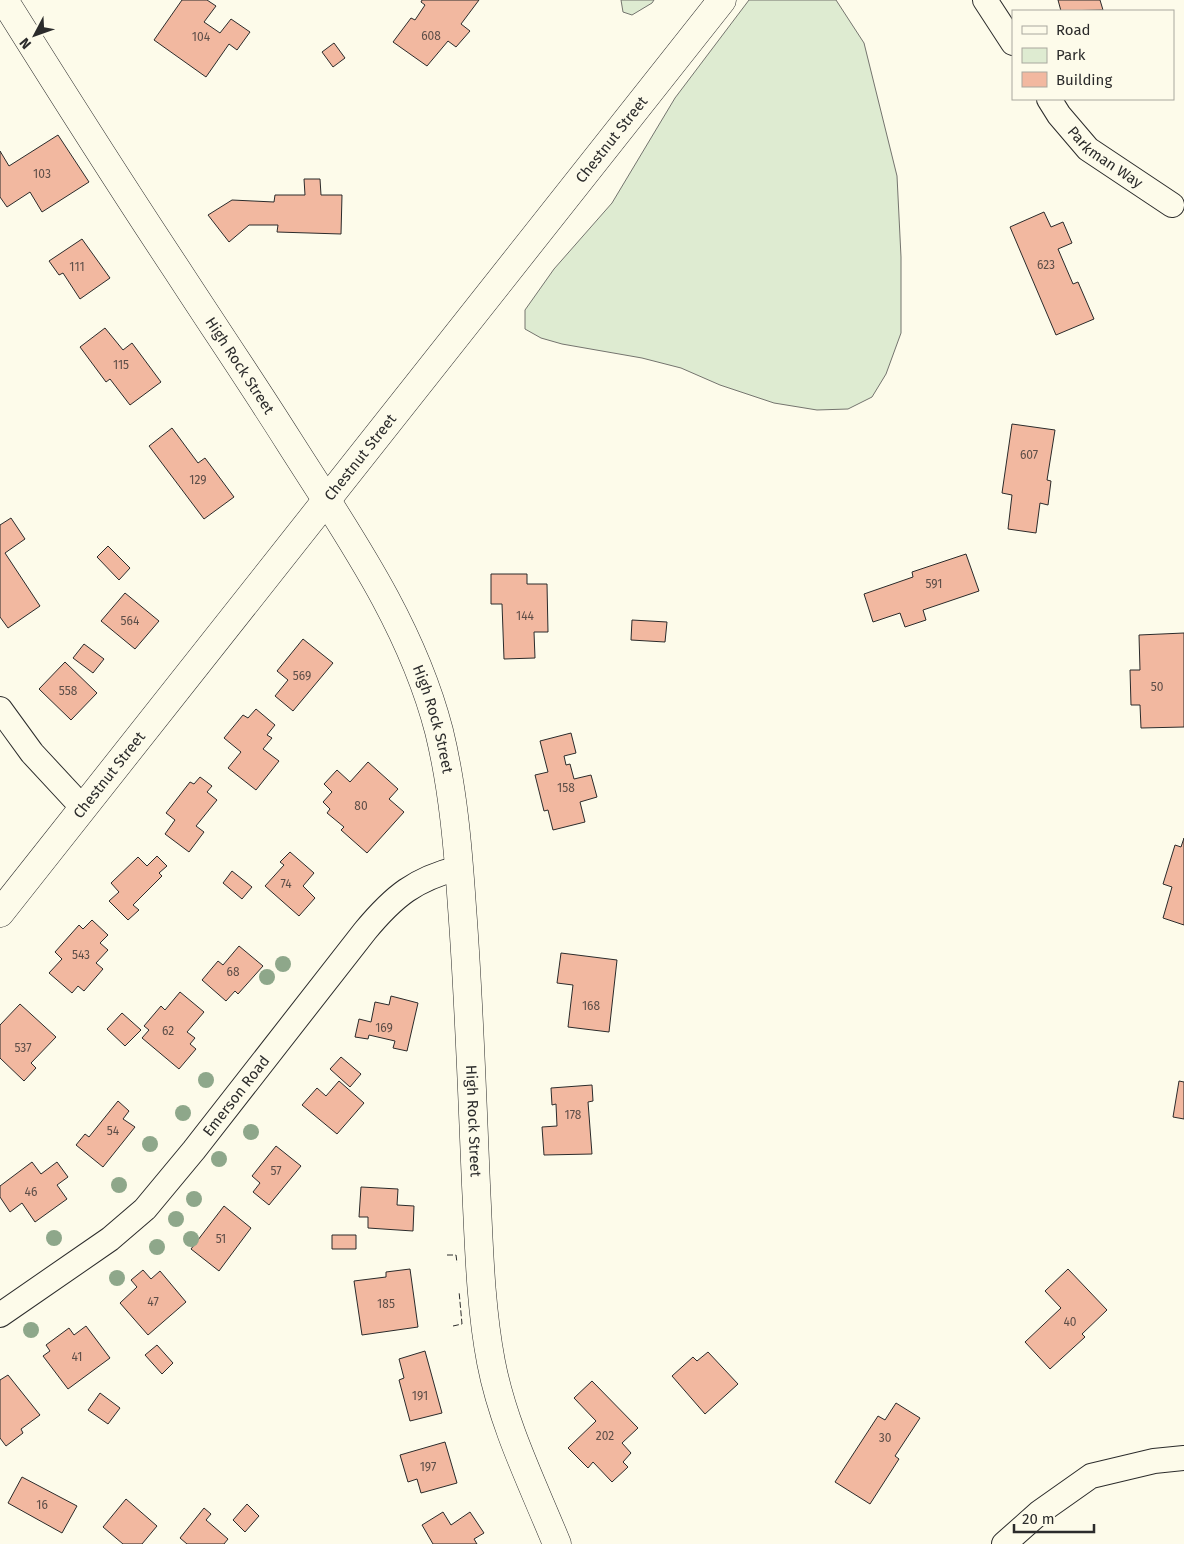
<svg xmlns="http://www.w3.org/2000/svg" width="1184" height="1544" viewBox="0 0 1184 1544" font-family="'Fira Sans',sans-serif">
	<style>
		.green { fill: #deebd1; stroke: #74746e }
		.building { fill: #f2b8a0; stroke: #2b2b2b }
		.lines { fill: none; stroke-linecap: round; stroke-linejoin: round }
		.street-casing { stroke: #2b2b2b; stroke-width: 26 }
		.secondary-casing { stroke: #2b2b2b; stroke-width: 29 }
		.street { stroke: #fdfbea; stroke-width: 24 }
		.secondary { stroke: #fdfbea; stroke-width: 28 }
		.fence { stroke: #2b2b2b; stroke-width: 1; stroke-dasharray: 6 2.5; stroke-linecap: butt }
		.tree { fill: #8ea78a }
		.labels { text-anchor: middle; stroke-width: 4; stroke-linejoin: round; paint-order: stroke }
		.number-label { font-size: 12px; fill: #5d4e48 }
		.street-label { font-size: 15px; fill: #2b2b2b; stroke: #fdfbea }
	</style>
	<rect width="100%" height="100%" fill="#fdfbea"/>
	<path class="green" d="M621,0H654L652,3L632,15L623,12Z
		M749,0H836L864,43L897,176L901,257V333L886,374L872,397L848,409L817,410L774,403L720,385L681,368L642,358L562,344L541,338L525,329V310L554,269L612,203L675,98Z"/>
	<path class="building" d="M182,0H207L216,6L204,22L220,33L231,19L250,32L237,50L229,44L206,77L154,40Z
		M422,0H479L461,24L470,31L456,47L448,41L427,66L393,42L411,18L415,20L425,5L421,2Z
		M1058,0H1100L1103,10L1061,11Z
		M334,43L345,58L333,67L322,52Z
		M58,135L89,182L42,212L30,192L7,207L0,197V151L9,166Z
		M304,179H320L321,195H342L341,234L277,232L278,225H249L229,242L208,215L232,200L274,202L275,195H305Z
		M1044,212L1051,227L1063,222L1072,243L1058,249L1073,284L1078,282L1094,319L1056,335L1010,227Z
		M82,239L110,278L80,299L63,273L59,275L49,261Z
		M105,328L123,350L132,343L161,382L130,405L110,379L106,382L80,347Z
		M1012,424L1055,430L1047,480L1051,481L1048,505L1040,503L1036,533L1008,529L1012,495L1002,493Z
		M172,428L198,463L205,458L234,497L204,519L149,446Z
		M11,518L25,539L5,553L40,606L8,628L0,617V525Z
		M108,546L130,568L119,580L97,557Z
		M966,554L979,591L923,610L926,620L905,627L900,613L873,622L864,594L913,577L912,572Z
		M491,574H527V584H547L548,632H534L535,658L504,659L502,604H491Z
		M125,593L159,621L135,649L101,621Z
		M632,620L667,622L665,642L631,640Z
		M1184,633V727L1141,728L1140,705H1131L1130,670H1140L1139,635Z
		M303,639L333,663L293,711L275,696L288,680L277,671Z
		M84,644L104,659L93,673L73,658Z
		M65,662L97,693L71,720L39,689Z
		M256,709L275,725L267,735L272,738L263,749L279,761L256,790L228,768L241,752L224,738L243,715L248,718Z
		M571,733L576,753L564,756L566,765L570,764L574,779L591,775L597,797L580,802L585,822L553,830L548,810L544,811L535,775L548,772L540,741Z
		M368,762L398,789L389,799L404,812L367,853L341,830L344,827L327,813L330,809L323,802L332,792L324,784L337,770L350,782Z
		M200,777L212,786L207,792L217,800L196,826L204,832L189,852L165,834L175,820L166,813L190,782L194,784Z
		M1184,838V925L1163,918L1172,887L1163,884L1175,845L1181,847Z
		M290,852L314,873L303,886L315,898L299,916L265,886L284,865L280,862Z
		M157,856L167,866L159,873L162,876L133,905L139,910L128,920L109,901L119,892L111,883L138,857L147,866Z
		M232,871L252,887L242,899L223,883Z
		M92,920L108,935L100,943L108,950L96,963L103,969L84,991L78,986L72,993L49,973L62,959L55,952L79,925L83,929Z
		M239,946L263,966L238,994L235,991L226,1001L202,980L218,961L223,965Z
		M561,953L617,960L609,1032L568,1027L573,985L557,983Z
		M180,992L204,1012L187,1032L195,1038L190,1044L196,1049L179,1069L142,1038L149,1030L144,1026L161,1006L165,1010Z
		M391,996L418,1003L407,1051L393,1048L395,1041L369,1035L368,1039L355,1037L359,1019L371,1022L375,1002L389,1005Z
		M20,1004L56,1037L31,1063L36,1068L24,1081L0,1058V1025Z
		M122,1013L141,1030L125,1046L107,1029Z
		M341,1057L361,1074L350,1087L330,1069Z
		M339,1081L364,1103L337,1134L302,1105L317,1088L326,1096Z
		M1179,1081L1184,1082V1119L1173,1117Z
		M592,1085L593,1101L588,1102L592,1154L544,1155L542,1127L557,1126L556,1104L552,1105L551,1088Z
		M118,1101L129,1111L123,1119L135,1127L103,1167L76,1145L85,1134L89,1137Z
		M276,1146L301,1166L269,1205L253,1192L260,1183L252,1176Z
		M32,1162L41,1174L57,1162L68,1177L57,1185L67,1199L35,1222L22,1203L10,1212L0,1197V1186Z
		M361,1187L398,1189L397,1205L414,1206L413,1231L368,1228V1217H359Z
		M224,1206L251,1228L219,1271L191,1249Z
		M332,1235H356V1249H332Z
		M410,1269L418,1327L362,1335L354,1281L386,1277V1272Z
		M1068,1269L1107,1310L1082,1334L1085,1337L1050,1369L1025,1342L1061,1308L1045,1291Z
		M143,1270L151,1279L160,1271L186,1302L148,1335L120,1303L137,1287L131,1280Z
		M86,1326L110,1358L68,1389L43,1356L50,1351L46,1345L69,1328L74,1335Z
		M157,1345L173,1363L162,1374L145,1355Z
		M425,1351L442,1413L410,1421L399,1380L404,1378L399,1359Z
		M708,1352L738,1384L705,1414L672,1376L693,1357L697,1361Z
		M8,1375L40,1415L21,1429L23,1433L6,1446L0,1438V1380Z
		M592,1381L638,1428L622,1443L631,1453L623,1462L628,1467L612,1482L593,1462L588,1468L568,1448L596,1421L574,1398Z
		M100,1393L120,1408L108,1424L88,1410Z
		M896,1403L920,1418L895,1456L899,1459L870,1504L835,1482L878,1416L885,1420Z
		M445,1442L457,1483L421,1493L417,1479L408,1482L400,1455Z
		M22,1477L77,1506L62,1533L8,1503Z
		M126,1499L157,1526L142,1544H123L103,1527Z
		M247,1504L259,1516L245,1532L233,1520Z
		M204,1508L211,1514L206,1520L228,1539L224,1544H187L180,1538Z
		M443,1512L451,1525L470,1512L484,1533L474,1539L477,1544H433L422,1525Z"/>
	<g class="lines">
		<g class="street-casing">
			<g id="street">
				<path d="M985,0L1013,43"/>
				<path id="s1" d="M1049,99L1059,115L1088,149L1172,205"/>
				<path d="M0,709L32,753L83,808"/>
				<path id="s2" d="M0,1315L110,1239L145,1209L194,1150L365,931C394,896 415,879 459,868"/>
				<path d="M1004,1544L1040,1512L1091,1476L1154,1461L1184,1458"/>
			</g>
		</g>
		<g class="secondary-casing">
			<g id="secondary">
				<path id="s3" d="M4,0C61,91 118,181 177,270C214,327 252,383 288,440C347,533 411,623 439,731C453,788 458,848 462,907C469,999 472,1092 476,1185C479,1244 480,1304 491,1362C503,1425 533,1485 557,1544"/>
				<path id="s4" d="M0,913L722,0"/>
			</g>
		</g>
		<use href="#street" class="street"/>
		<use href="#secondary" class="secondary"/>
		<path class="fence" d="M447,1255H456L457,1263
			M453,1326L462,1324L459,1291"/>
	</g>
	<g class="tree">
		<circle cx="283" cy="964" r="8"/>
		<circle cx="267" cy="977" r="8"/>
		<circle cx="206" cy="1080" r="8"/>
		<circle cx="183" cy="1113" r="8"/>
		<circle cx="251" cy="1132" r="8"/>
		<circle cx="150" cy="1144" r="8"/>
		<circle cx="219" cy="1159" r="8"/>
		<circle cx="119" cy="1185" r="8"/>
		<circle cx="194" cy="1199" r="8"/>
		<circle cx="176" cy="1219" r="8"/>
		<circle cx="54" cy="1238" r="8"/>
		<circle cx="191" cy="1239" r="8"/>
		<circle cx="157" cy="1247" r="8"/>
		<circle cx="117" cy="1278" r="8"/>
		<circle cx="31" cy="1330" r="8"/>
	</g>
	<g class="labels">
		<g class="number-label">
			<text x="431" y="40">608</text>
			<text x="201" y="41">104</text>
			<text x="42" y="178">103</text>
			<text x="1046" y="269">623</text>
			<text x="77" y="271">111</text>
			<text x="121" y="369">115</text>
			<text x="1029" y="459">607</text>
			<text x="198" y="484">129</text>
			<text x="934" y="588">591</text>
			<text x="525" y="620">144</text>
			<text x="130" y="625">564</text>
			<text x="302" y="680">569</text>
			<text x="1157" y="691">50</text>
			<text x="68" y="695">558</text>
			<text x="566" y="792">158</text>
			<text x="361" y="810">80</text>
			<text x="286" y="888">74</text>
			<text x="81" y="959">543</text>
			<text x="233" y="976">68</text>
			<text x="591" y="1010">168</text>
			<text x="384" y="1032">169</text>
			<text x="168" y="1035">62</text>
			<text x="23" y="1052">537</text>
			<text x="573" y="1119">178</text>
			<text x="113" y="1135">54</text>
			<text x="276" y="1175">57</text>
			<text x="31" y="1196">46</text>
			<text x="221" y="1243">51</text>
			<text x="153" y="1306">47</text>
			<text x="386" y="1308">185</text>
			<text x="1070" y="1326">40</text>
			<text x="77" y="1361">41</text>
			<text x="420" y="1400">191</text>
			<text x="605" y="1440">202</text>
			<text x="885" y="1442">30</text>
			<text x="428" y="1471">197</text>
			<text x="42" y="1509">16</text>
		</g>
		<g class="street-label">
			<text dy="5" stroke="none"><textPath href="#s4" startOffset="986">Chestnut Street</textPath></text>
			<text dy="5" stroke="none"><textPath href="#s1" startOffset="82">Parkman Way</textPath></text>
			<text dy="5" stroke="none"><textPath href="#s3" startOffset="435">High Rock Street</textPath></text>
			<text dy="5" stroke="none"><textPath href="#s4" startOffset="581">Chestnut Street</textPath></text>
			<text dy="5" stroke="none"><textPath href="#s3" startOffset="840">High Rock Street</textPath></text>
			<text dy="5" stroke="none"><textPath href="#s4" startOffset="176">Chestnut Street</textPath></text>
			<text dy="5" stroke="none"><textPath href="#s2" startOffset="325">Emerson Road</textPath></text>
			<text dy="5" stroke="none"><textPath href="#s3" startOffset="1245">High Rock Street</textPath></text>
		</g>
	</g>
	<rect x="1012" y="10" width="162" height="90" fill="#fdfbea" stroke="#a9a89e"/>
	<rect x="1022" y="26" width="25" height="8" fill="#fdfbea" stroke="#a9a89e"/>
	<text x="1056" y="35" font-size="15" fill="#2b2b2b">Road</text>
	<rect x="1022" y="48" width="25" height="15" fill="#deebd1" stroke="#a9a89e"/>
	<text x="1056" y="60" font-size="15" fill="#2b2b2b">Park</text>
	<rect x="1022" y="72" width="25" height="15" fill="#f2b8a0" stroke="#a9a89e"/>
	<text x="1056" y="85" font-size="15" fill="#2b2b2b">Building</text>
	<g transform="translate(35 35) rotate(229)" stroke="#fdfbea" stroke-width="4" paint-order="stroke">
	<path d="M0-4L9 19L0 12L-9 19Z" fill="#2b2b2b"/>
	<text y="-8" font-size="14" font-weight="bold" text-anchor="middle" fill="#2b2b2b">N</text>
	</g>
	<path d="M1014 1524v8h80v-8" fill="none" stroke="#2b2b2b" stroke-width="2.5"/>
	<text x="1022" y="1524" font-size="15" fill="#2b2b2b" stroke="#fdfbea" stroke-width="4" paint-order="stroke">20 m</text>
</svg>
